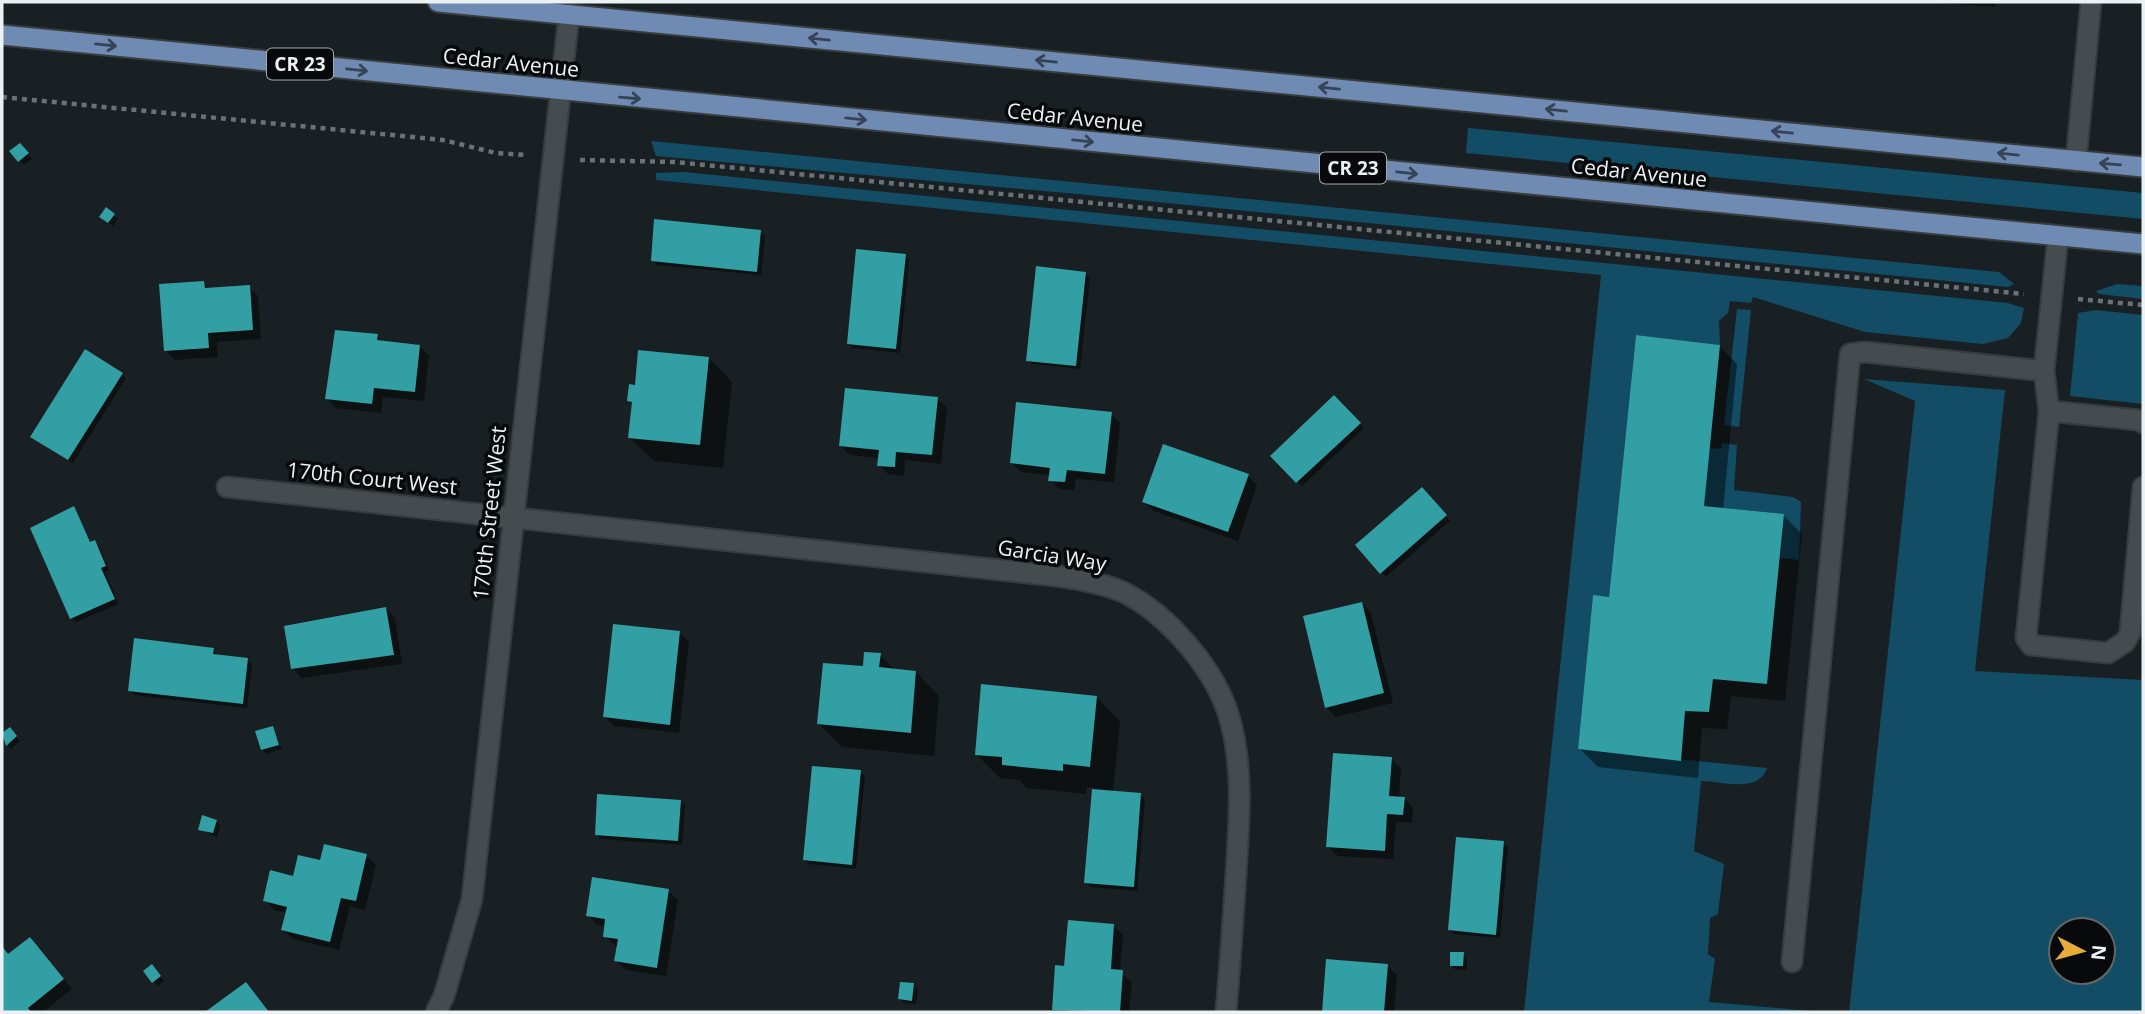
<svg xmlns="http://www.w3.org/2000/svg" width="2145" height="1014" viewBox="0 0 2145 1014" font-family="'Open Sans',sans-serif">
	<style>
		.green { fill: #124d65; fill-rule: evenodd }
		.shadow { fill: #0007 }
		.building { fill: #329fa4 }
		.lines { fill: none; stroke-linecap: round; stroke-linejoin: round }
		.service-casing { stroke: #383c3f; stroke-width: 23 }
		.minor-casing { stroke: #383c3f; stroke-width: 23 }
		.primary-casing { stroke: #383c3f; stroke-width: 23 }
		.path { stroke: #6b7174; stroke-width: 4.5; stroke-dasharray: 5 5; stroke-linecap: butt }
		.service { stroke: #444c4f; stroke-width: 19 }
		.minor { stroke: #444c4f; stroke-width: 19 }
		.primary { stroke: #6f8ab3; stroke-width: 19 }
		.oneway { stroke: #364356 }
		.labels { text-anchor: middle; stroke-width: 7; stroke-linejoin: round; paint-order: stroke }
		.shield { fill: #07090a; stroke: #a7abad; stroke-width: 2 }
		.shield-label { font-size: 19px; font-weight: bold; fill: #ecf1f3 }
		.street-label { font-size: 21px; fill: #ecf1f3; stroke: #07090a }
	</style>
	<rect width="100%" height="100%" fill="#192023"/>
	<path class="green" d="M1468,128L2143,193V219L1466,153Z
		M651,141L1999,272L2014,284L2008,287L1077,194L656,156Z
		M684,172L2008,303L2024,308L2021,323L2008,338L1983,344L1865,332L1753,297L1751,303L1730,301L1728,313L1719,321L1720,345L1636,335L1609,597L1593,596L1578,749L1767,768C1758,794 1722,781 1701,781L1694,851L1724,864L1718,914L1710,918L1708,954L1715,959L1709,1002L1822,1012H1524L1601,275L656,180V173Z
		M2117,284L2143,286V299L2099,294L2096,291Z
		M1737,309L1751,310L1739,427L1724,425Z
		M2096,310L2143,315V404L2070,396L2078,313Z
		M1864,379L2005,390L1975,671L2143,680V1012H1849L1915,401ZM2061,930H2103V972H2061Z
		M1722,443L1737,445L1734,490L1793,497L1801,502L1799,560L1780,558L1784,514L1704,506L1709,448L1721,449Z"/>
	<path class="shadow" d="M1927,2H1996L1995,7Z
		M20,145L32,159L24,165L12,151Z
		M114,215L118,219L113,226L105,221Z
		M760,232L765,236L761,275L657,265L653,260Z
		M905,256L909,260L900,353L853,348L848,344Z
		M1086,274L1090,278L1080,369L1032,364L1028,360Z
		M203,283L209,289L249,287L258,296L261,339L217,342L218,357L175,360L165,350Z
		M377,336L384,343L420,346L429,356L424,401L383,397L381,413L336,408L327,398Z
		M1719,346L1737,364L1723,510L1784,516L1802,534L1785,701L1731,696L1727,729L1702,728L1698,778L1598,767L1580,749L1611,599Z
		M709,358L732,382L723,468L654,461L630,438L634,406L629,401L636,387Z
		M122,374L126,378L73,463L32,437Z
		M937,398L947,408L941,464L905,460L904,476L888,474L879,465V458L850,455L841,446Z
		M1334,398L1364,428L1302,486L1273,456Z
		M1111,413L1120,423L1114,482L1076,479L1074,491L1060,489L1050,480L1051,475L1021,472L1012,463Z
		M1248,476L1257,485L1238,541L1154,511L1144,501Z
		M1422,489L1450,521L1386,577L1357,545Z
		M73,508L91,543L99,546L109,570L105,572L119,604L76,622L72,618Z
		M1362,603L1371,613L1393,703L1336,717L1326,707Z
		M386,609L395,618L402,664L302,678L292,668Z
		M679,633L689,642L679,733L614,726L605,717Z
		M213,649L217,656L247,659L252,664L247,708L134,695L130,690Z
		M880,655L896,671L916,672L939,696L934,756L842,747L819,724L865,668Z
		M1096,697L1120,721L1113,793L1140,795L1145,799L1137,891L1091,887L1086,883L1094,788L1087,787L1086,794L1027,788L1019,780L1000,778L976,754Z
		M272,728L282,749L266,754L262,749Z
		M10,729L20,741L11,749L2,737Z
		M1391,759L1401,768L1399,798H1404L1413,808L1412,823L1396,822L1393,859L1337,856L1328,846Z
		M860,772L865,776L856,869L809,864L805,860Z
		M681,802L685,806L682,845L601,839L596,834Z
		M216,821L220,825L217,837L200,829Z
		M1503,843L1508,847L1500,938L1454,934L1450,930Z
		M366,855L376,865L365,910L350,906L339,950L293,939L283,930L287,913L274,910L265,900L321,862Z
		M668,891L678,900L666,976L626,970L616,961L618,947L605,937L606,926L597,925L588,915Z
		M1113,926L1123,935L1120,972L1132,982L1129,1012H1056L1054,1010L1065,968Z
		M30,939L72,989L43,1012H2V947L9,955Z
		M1463,954L1467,958V970H1456L1451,965Z
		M1327,961L1387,966L1397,975L1394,1012H1324Z
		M156,971L164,981L158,986L154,982Z
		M913,985L918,989L916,1004L904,1003L900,999Z"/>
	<path class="building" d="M20,143L29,153L18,162L9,151Z
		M106,207L115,214L108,223L99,217Z
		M654,219L761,230L757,272L651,261Z
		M856,249L906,254L896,349L847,344Z
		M1036,266L1086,272L1076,366L1026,361Z
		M204,281L205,288L250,285L253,330L208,333L209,348L164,351L159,284Z
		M335,330L378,334L377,340L420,345L415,392L374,388L372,404L325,399Z
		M1636,335L1720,345L1704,506L1784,514L1767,684L1713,679L1709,712L1685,711L1681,761L1578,749L1593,595L1609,597Z
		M85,349L123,373L68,460L30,437Z
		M638,350L709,357L700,445L628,438L632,402L627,401L629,384L635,385Z
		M845,388L938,397L932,455L896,452L895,467L877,466L879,450L839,446Z
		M1334,395L1361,423L1296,483L1270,456Z
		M1016,402L1112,412L1105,474L1067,470L1065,482L1048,481L1050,468L1010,463Z
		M1163,444L1249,474L1228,532L1142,502Z
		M1422,487L1447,515L1380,574L1355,545Z
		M74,506L90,542L95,540L106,566L101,568L115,599L70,619L30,528Z
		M1362,602L1384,693L1325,708L1303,616Z
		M386,607L394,655L291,669L284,626Z
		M613,624L680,631L670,725L603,717Z
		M134,638L214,648L213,654L248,658L243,704L128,691Z
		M864,652L881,653L879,667L916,671L911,733L817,724L823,663L863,666Z
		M981,684L1097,696L1090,767L1063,764V771L1002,765V757L975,755Z
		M273,726L279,745L261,750L255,731Z
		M10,727L17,736L6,746L2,733Z
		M1333,753L1392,757L1389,796L1405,797L1403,815L1387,814L1385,851L1326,847Z
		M812,766L861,770L852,865L803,860Z
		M1092,789L1141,793L1134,887L1084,883Z
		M597,794L681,800L678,841L595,835Z
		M202,815L217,820L213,833L198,830Z
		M1456,837L1504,841L1496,935L1448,930Z
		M324,844L367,854L356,901L341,898L330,942L281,930L287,907L263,901L270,870L293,876L298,855L320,860Z
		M592,877L669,889L657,968L614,961L618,939L603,937L605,919L586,916Z
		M1068,920L1114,924L1111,969L1123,970L1120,1012L1052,1010L1055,965L1064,966Z
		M30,937L64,979L28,1008L31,1012H2V946L8,954Z
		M1450,952H1464L1463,966H1450Z
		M1326,959L1388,964L1384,1012H1322Z
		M152,964L161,976L152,983L143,971Z
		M246,982L269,1012H205Z
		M900,982L914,983L912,1001L898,999Z"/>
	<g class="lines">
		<g class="service-casing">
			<path id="service" d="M2058,236L2044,371L2049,411L2026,638L2031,645L2108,653L2125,642L2130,633L2143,487
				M2049,411L2138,420L2143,423
				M1792,962L1850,354L1865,352L2044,371"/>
		</g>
		<g class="minor-casing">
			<path id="minor" d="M2076,161L2091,2
				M227,487L1056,576C1078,579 1102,583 1123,592C1168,614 1217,671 1230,720C1244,770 1239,823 1236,874C1233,920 1230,966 1226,1012
				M436,1012L444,996L472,899L569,14"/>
		</g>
		<g class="primary-casing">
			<path id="primary" d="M438,2L2143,167
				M2,35L2143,244"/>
		</g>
		<path class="path" d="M2,97L443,140L496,153L526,155
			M580,160L675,162L2024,294
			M2078,299L2143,305"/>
		<use href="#service" class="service"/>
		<use href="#minor" class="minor"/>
		<use href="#primary" class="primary"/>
	</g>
	<defs><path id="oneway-shaft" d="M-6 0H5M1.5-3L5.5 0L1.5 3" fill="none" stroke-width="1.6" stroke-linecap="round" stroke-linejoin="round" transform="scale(1.75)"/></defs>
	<g class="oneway">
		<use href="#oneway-shaft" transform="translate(819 39) rotate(-174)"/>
		<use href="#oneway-shaft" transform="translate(106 45) rotate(6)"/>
		<use href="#oneway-shaft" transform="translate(1046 61) rotate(-174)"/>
		<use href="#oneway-shaft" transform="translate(357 70) rotate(6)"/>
		<use href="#oneway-shaft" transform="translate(1329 88) rotate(-174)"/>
		<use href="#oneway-shaft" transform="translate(630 98) rotate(5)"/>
		<use href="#oneway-shaft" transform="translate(1556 110) rotate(-174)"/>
		<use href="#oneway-shaft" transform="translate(856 119) rotate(6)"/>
		<use href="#oneway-shaft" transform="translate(1782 132) rotate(-174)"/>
		<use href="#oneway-shaft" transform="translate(1083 141) rotate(6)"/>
		<use href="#oneway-shaft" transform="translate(2008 154) rotate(-174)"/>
		<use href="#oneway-shaft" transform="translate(2110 164) rotate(-175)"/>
		<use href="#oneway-shaft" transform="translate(1407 173) rotate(6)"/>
	</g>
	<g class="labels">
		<g class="shield">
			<rect x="267" y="48.5" width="66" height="31" rx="5"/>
			<rect x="1320" y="152.5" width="66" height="31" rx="5"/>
		</g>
		<g class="shield-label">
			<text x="300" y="71">CR 23</text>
			<text x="1353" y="175">CR 23</text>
		</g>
		<g class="street-label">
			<text transform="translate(511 63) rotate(6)" y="7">Cedar Avenue</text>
			<text transform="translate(1075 118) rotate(6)" y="7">Cedar Avenue</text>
			<text transform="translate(1639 173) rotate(6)" y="7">Cedar Avenue</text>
			<text transform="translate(372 479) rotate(6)" y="7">170th Court West</text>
			<text transform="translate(490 513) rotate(-84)" y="7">170th Street West</text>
			<text transform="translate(1052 556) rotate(9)" y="7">Garcia Way</text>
		</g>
	</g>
	<rect width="2145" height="1014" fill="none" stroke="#ecf1f3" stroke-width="7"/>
	<g transform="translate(2082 951) rotate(96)"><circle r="33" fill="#07090a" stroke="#636667" stroke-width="2"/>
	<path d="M0-5L12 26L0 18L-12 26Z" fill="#e9ab38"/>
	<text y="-10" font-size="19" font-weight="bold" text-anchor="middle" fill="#ecf1f3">N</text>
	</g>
</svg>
